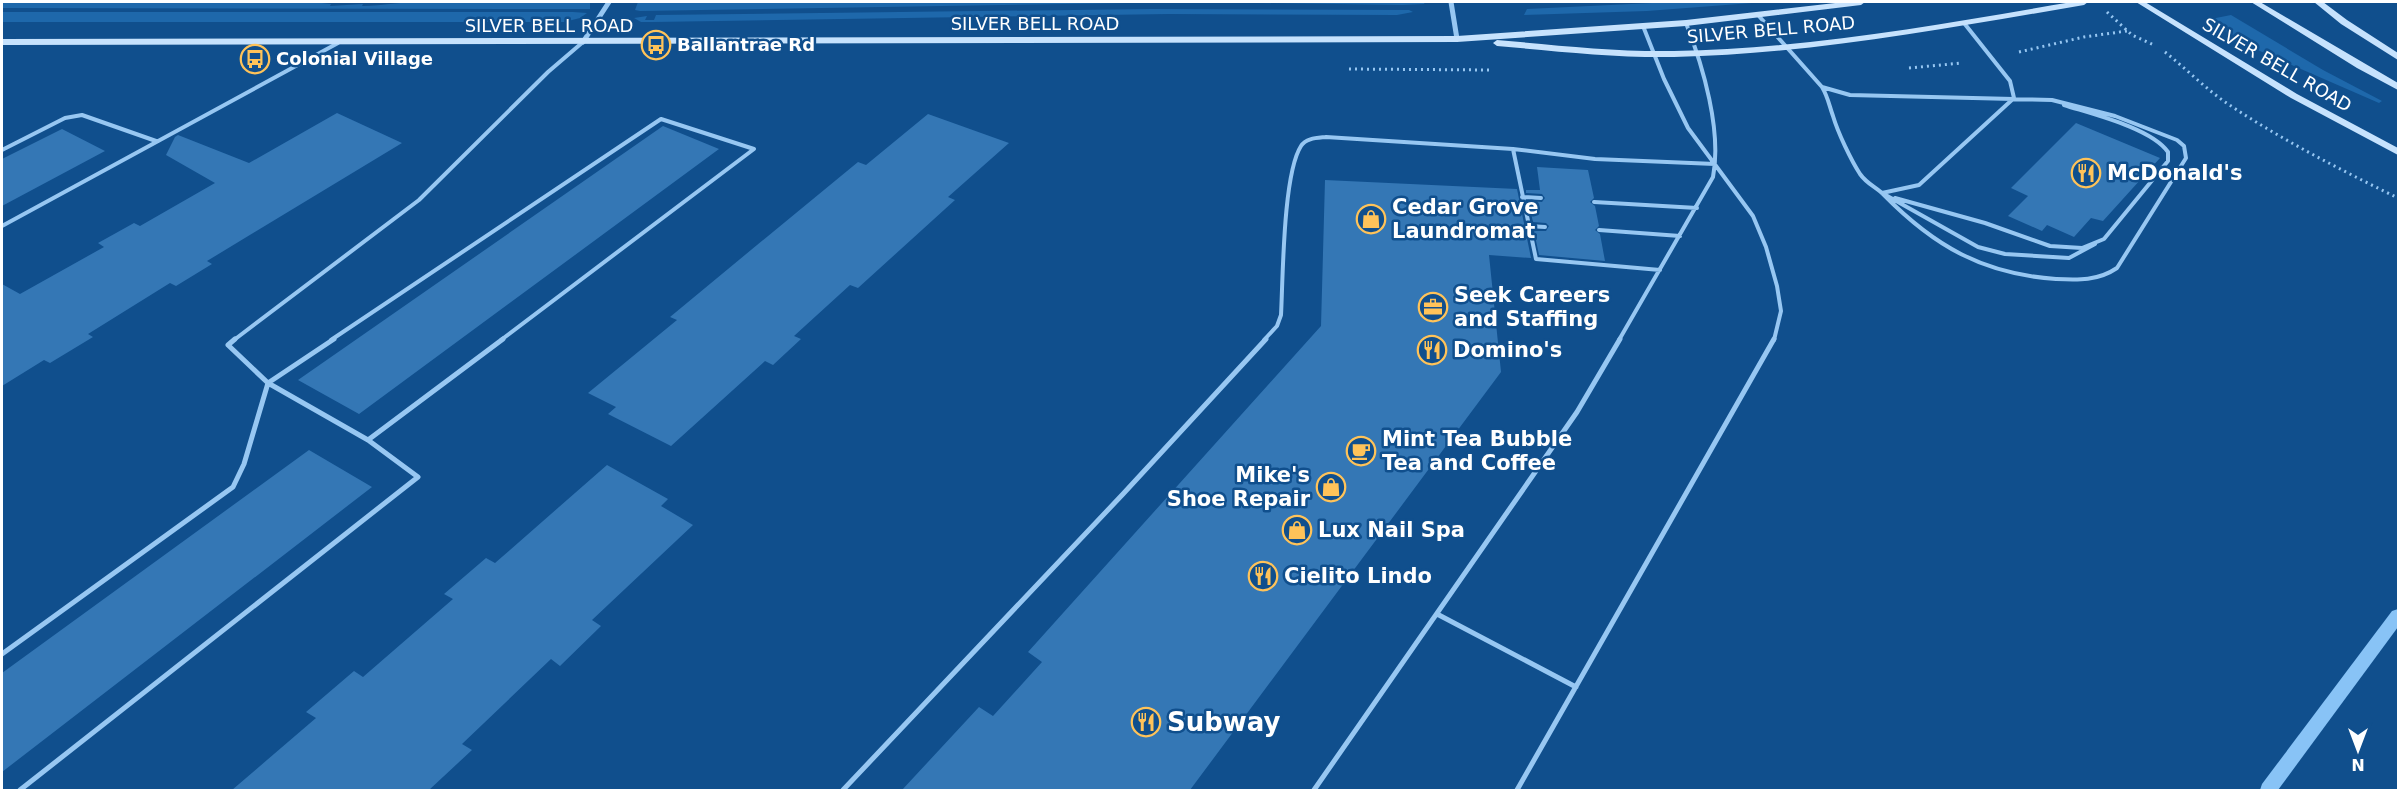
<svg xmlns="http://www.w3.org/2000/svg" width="2400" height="792" viewBox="0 0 2400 792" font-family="'DejaVu Sans',sans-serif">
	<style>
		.green { fill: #1e68ab }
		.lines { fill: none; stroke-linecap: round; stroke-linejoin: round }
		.stream { fill: #88c3f6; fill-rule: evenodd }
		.building { fill: #3477b5 }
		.path { stroke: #97c7f2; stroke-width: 3; stroke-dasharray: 2 4; stroke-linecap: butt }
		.lane-far1 { stroke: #97c7f2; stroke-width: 4 }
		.lane { stroke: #97c7f2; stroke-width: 5 }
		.street { stroke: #97c7f2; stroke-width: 5 }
		.secondary { fill: #c6e2fd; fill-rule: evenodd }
		.labels { text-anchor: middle; stroke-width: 5; stroke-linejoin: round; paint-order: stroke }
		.far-street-label { font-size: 18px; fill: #fff; stroke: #104f8d }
		.far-poi-label { font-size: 18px; font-weight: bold; fill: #fff; stroke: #104f8d; text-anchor: start }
		.poi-label { font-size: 21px; font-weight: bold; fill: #fff; stroke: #104f8d; text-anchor: start }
		.near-poi-label { font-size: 26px; font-weight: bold; fill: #fff; stroke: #104f8d; text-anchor: start }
	</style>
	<rect width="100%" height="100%" fill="#104f8d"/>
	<path class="green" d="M2,2L253,3L255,2H313L331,4L330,6L363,4L362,6C385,6 406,1 431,2L430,3L590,2V9H524L2,8Z
		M638,2H1425L1424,4L1402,5L1192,2L640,11L635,10Z
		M1673,2H1765L1647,11L1524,15L1527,9Z
		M1152,9L1409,10L1413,12L1397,15L1169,14L653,22H641L634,18L647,16L645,20H654L656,15Z
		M2,12H573L587,13L580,18L564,22H2Z
		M2231,15L2323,70L2382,101L2379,103L2237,41L2211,19Z"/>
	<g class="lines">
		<path class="stream" d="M2398,609V627L2278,790H2260L2262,784L2392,611Z"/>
	</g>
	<path class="building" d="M337,113L402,143L207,261L212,264L176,286L170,283L88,334L93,337L50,363L44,360L2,386V284L20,294L104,247L98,243L134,223L140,226L215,183L166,155L175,137L178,135L249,163Z
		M928,114L1009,143L948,197L955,200L858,288L850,285L794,336L801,339L773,365L765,361L671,446L608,414L616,407L588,393L677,320L670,317L757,245L858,162L866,165Z
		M2076,123L2160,158L2103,221L2091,218L2074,237L2047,225L2042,231L2008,216L2028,196L2011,188Z
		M663,126L719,149L359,414L298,380Z
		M62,129L105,151L2,206V159Z
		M1537,167L1588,170L1594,198L1590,202L1595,206L1599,226L1595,230L1600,234L1605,261L1539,255L1534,231H1546L1549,226L1546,223L1533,222L1528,201L1542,202L1545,198L1542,194L1526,193V190H1540Z
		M1325,180L1517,189L1531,258L1489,255L1501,372L1190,790H902L979,707L993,716L1042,662L1028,652L1321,326Z
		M309,450L372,487L2,772V673Z
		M607,465L668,499L661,506L693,525L592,620L601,626L560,666L551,659L462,744L472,750L429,790H232L316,718L306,712L354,671L363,677L453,599L444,594L486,558L495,563Z"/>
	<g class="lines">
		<path class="path" d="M2107,12L2132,35L2154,45
			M2019,52L2084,37L2127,31
			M2165,52C2185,68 2204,87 2225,102C2280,139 2339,169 2398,198
			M1909,68L1962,63
			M1349,69L1489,70"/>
		<path class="lane-far1" d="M1758,15L1822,87
			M1643,26L1664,79L1688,128L1753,216L1766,247L1777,286L1781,311L1774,340
			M1822,87L1850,95L2052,100L2115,116L2177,140L2184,146L2186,158L2117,268C2098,281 2078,280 2056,279C1983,274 1934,246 1884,195C1876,187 1867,184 1860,174C1851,160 1838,133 1833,116C1829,105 1828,97 1822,87Z
			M1513,149L1536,259L1660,270
			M2,150L65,118L82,115L156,141
			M1882,193L1978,247L2005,254L2069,258L2095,244
			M1882,193L1919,185L2014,98L2010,81L1964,23
			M1522,197L1541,198
			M1895,198L1985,223L2050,246L2082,248L2104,239L2168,161V152C2151,128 2092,114 2064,105
			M1594,202L1697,208
			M2,226L338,43
			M1528,226L1545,227
			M1599,230L1680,236
			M234,340L419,200L548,72L583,42
			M331,340L661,119L754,149L501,340
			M1264,340L1277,326L1281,315C1283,278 1283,174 1301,146C1306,138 1317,138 1326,137L1513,149L1595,159L1715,164
			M1619,340L1713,177C1722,131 1703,66 1686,23"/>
		<path class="lane" d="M235,339L228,345L268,383
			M268,383L368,440L503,339
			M268,383L334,339
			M1437,614L1576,687
			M2,654L233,487L244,464L268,383
			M20,790L418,477L368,440
			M843,790L1123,494L1266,339
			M1314,790L1577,412L1620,339
			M1517,790L1774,339"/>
		<path class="street" d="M1451,2L1457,39
			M583,42L609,2"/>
		<path class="secondary" d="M1844,2H1865L1861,5L1686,26L1457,42L2,45V39L1457,36L1686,20Z
			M2072,2H2088L2084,5C1948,28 1812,54 1674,57C1615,58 1556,51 1497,46L1493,43L1497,40C1556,45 1615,52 1674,51C1808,49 1940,24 2072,2Z
			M2136,2H2145L2297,94L2398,148V155L2291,98Z
			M2251,2H2260L2398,83V90L2357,68Z
			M2314,2H2323L2347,20L2398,53V60L2341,24Z"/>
	</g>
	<defs>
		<g id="bus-ring" transform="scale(1.5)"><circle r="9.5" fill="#104f8d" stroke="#ffc359" stroke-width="1.5"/><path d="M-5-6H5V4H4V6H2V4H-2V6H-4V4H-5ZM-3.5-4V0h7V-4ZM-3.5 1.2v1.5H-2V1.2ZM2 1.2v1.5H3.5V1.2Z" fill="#ffc359"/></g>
		<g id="restaurant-ring" transform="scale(1.5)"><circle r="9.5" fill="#104f8d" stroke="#ffc359" stroke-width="1.5"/><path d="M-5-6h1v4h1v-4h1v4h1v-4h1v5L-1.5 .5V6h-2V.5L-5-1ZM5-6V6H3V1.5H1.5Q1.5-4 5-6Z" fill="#ffc359"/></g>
		<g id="shop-ring" transform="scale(1.5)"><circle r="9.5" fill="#104f8d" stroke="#ffc359" stroke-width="1.5"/><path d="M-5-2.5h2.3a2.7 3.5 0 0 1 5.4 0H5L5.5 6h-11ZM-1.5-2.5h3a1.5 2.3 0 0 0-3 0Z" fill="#ffc359"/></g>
		<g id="office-ring" transform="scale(1.5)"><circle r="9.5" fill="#104f8d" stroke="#ffc359" stroke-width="1.5"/><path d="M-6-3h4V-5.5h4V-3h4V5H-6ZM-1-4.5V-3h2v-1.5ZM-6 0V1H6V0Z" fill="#ffc359"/></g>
		<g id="cafe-ring" transform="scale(1.5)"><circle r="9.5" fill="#104f8d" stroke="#ffc359" stroke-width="1.5"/><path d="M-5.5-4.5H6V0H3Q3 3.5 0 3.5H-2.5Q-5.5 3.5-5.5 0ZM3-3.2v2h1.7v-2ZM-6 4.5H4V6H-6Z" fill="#ffc359"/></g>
	</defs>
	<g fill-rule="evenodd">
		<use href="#bus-ring" x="656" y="45"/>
		<use href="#bus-ring" x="255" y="59"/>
		<use href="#restaurant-ring" x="2086" y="173"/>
		<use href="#shop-ring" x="1371" y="219"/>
		<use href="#office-ring" x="1433" y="307"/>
		<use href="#restaurant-ring" x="1432" y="350"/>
		<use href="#cafe-ring" x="1361" y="451"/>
		<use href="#shop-ring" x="1331" y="487"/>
		<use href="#shop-ring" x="1297" y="530"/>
		<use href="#restaurant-ring" x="1263" y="576"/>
		<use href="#restaurant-ring" x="1146" y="722"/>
	</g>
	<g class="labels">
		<g class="far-street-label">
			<text x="1035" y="30">SILVER BELL ROAD</text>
			<text x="549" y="32">SILVER BELL ROAD</text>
			<text transform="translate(1771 30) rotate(-5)" y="6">SILVER BELL ROAD</text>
			<text transform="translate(2277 65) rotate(30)" y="6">SILVER BELL ROAD</text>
		</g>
		<g class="far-poi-label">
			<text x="677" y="51">Ballantrae Rd</text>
			<text x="276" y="65">Colonial Village</text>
		</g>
		<g class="poi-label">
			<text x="2107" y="180">McDonald's</text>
			<text x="1392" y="214">Cedar Grove<tspan x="1392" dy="24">Laundromat</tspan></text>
			<text x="1454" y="302">Seek Careers<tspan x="1454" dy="24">and Staffing</tspan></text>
			<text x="1453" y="357">Domino's</text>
			<text x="1382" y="446">Mint Tea Bubble<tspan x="1382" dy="24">Tea and Coffee</tspan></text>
			<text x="1310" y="482" text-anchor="end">Mike's<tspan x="1310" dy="24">Shoe Repair</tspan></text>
			<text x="1318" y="537">Lux Nail Spa</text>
			<text x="1284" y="583">Cielito Lindo</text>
		</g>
		<g class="near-poi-label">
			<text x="1167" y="731">Subway</text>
		</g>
	</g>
	<rect width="2400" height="792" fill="none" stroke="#ffffff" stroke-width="6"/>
	<g transform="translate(2358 750) rotate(180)" stroke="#104f8d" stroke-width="4.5" paint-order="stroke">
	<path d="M0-4.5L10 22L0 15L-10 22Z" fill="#ffffff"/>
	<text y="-9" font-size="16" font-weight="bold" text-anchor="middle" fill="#ffffff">N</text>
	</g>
</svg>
